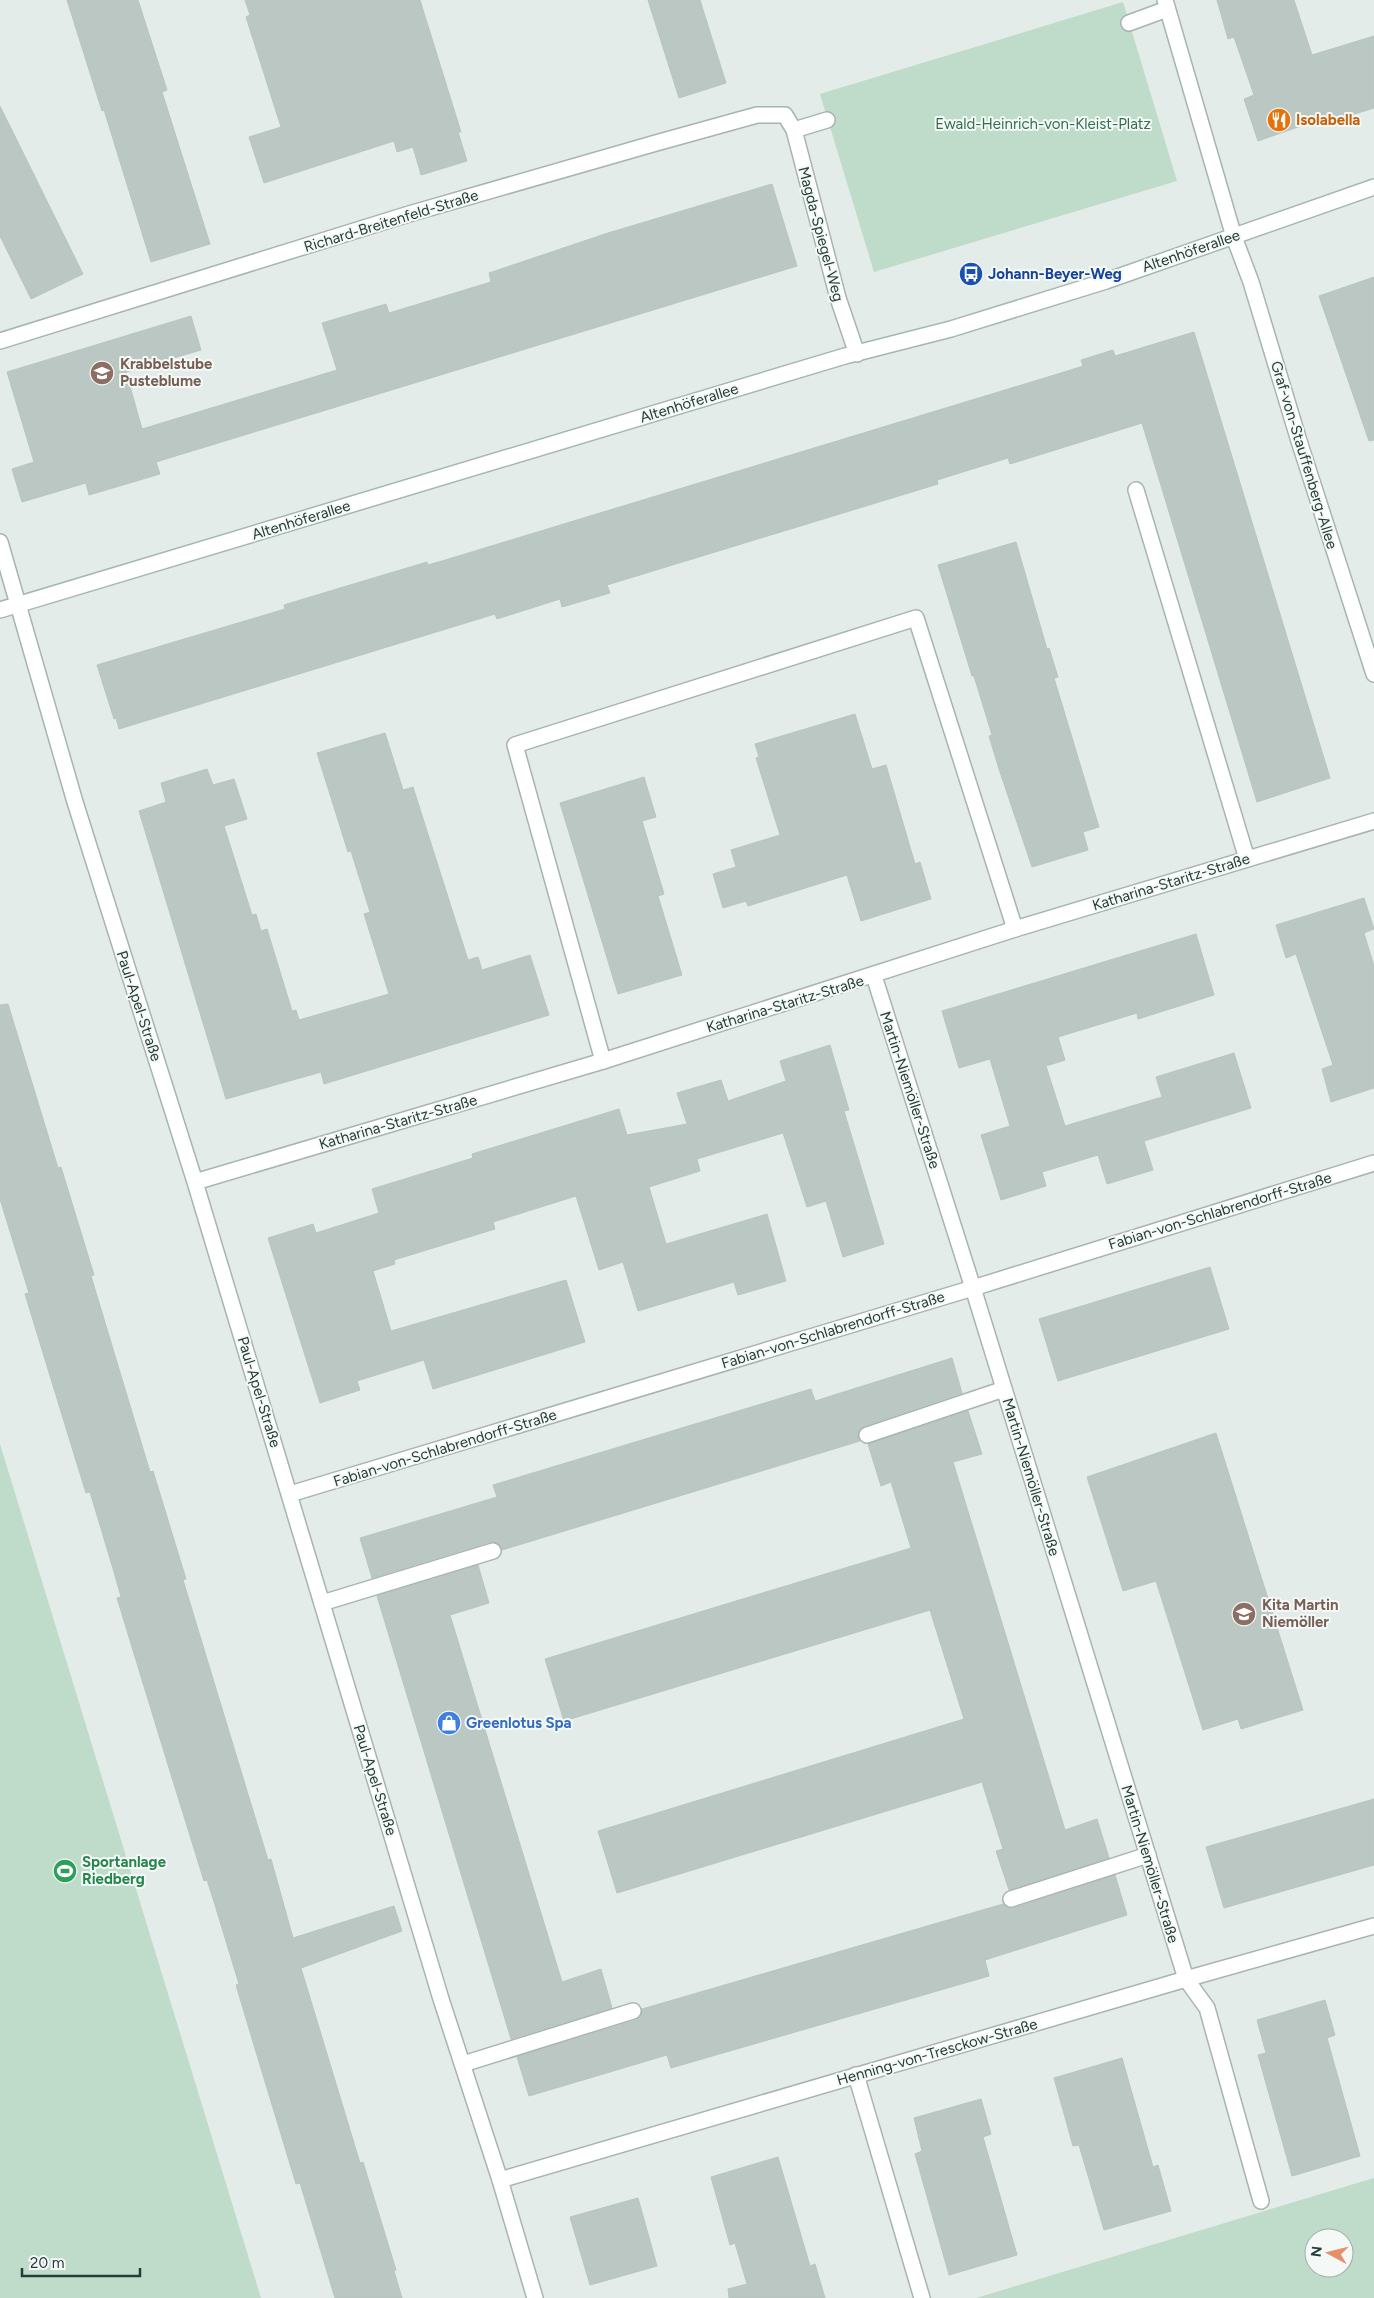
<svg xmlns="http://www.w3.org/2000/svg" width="1374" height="2298" viewBox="0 0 1374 2298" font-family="Figtree,sans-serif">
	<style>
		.green { fill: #bfdbc9; fill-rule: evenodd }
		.building { fill: #bac7c2; stroke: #b7c5c0 }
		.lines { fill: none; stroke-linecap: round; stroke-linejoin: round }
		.lane-casing { stroke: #a7b4b0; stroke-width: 18 }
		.street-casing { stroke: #a7b4b0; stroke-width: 18 }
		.secondary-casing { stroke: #a4b7b1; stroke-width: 18 }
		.lane { stroke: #fff; stroke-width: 15 }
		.street { stroke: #fff; stroke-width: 15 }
		.secondary { stroke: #fff; stroke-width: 15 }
		.labels { text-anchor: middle; stroke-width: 4; stroke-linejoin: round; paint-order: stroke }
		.food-label { font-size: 15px; font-weight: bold; fill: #c56008; stroke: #f4f9f7; text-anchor: start }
		.park-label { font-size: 15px; fill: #336f4f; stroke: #f4f9f7 }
		.street-label { font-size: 15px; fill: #253c38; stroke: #f4f9f7 }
		.transit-label { font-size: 15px; font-weight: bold; fill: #164399; stroke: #f4f9f7; text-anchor: start }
		.education-label { font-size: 15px; font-weight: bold; fill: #785e54; stroke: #f4f9f7; text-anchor: start }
		.shop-label { font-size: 15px; font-weight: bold; fill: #366cbe; stroke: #f4f9f7; text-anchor: start }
		.leisure-label { font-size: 15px; font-weight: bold; fill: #27864d; stroke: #f4f9f7; text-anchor: start }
	</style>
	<rect width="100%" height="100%" fill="#e4ece9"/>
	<path class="green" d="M1123,2L1177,181L874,272L820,94Z
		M0,1444L261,2298H0Z
		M1374,2178V2298H976ZM1314,2238H1344V2268H1314Z"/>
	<path class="building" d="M67,0H138L167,90L162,92L210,244L151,262L104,110L102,111Z
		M245,0H420L461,132H458L467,161L421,175L413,147L397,152L394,141L264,183L249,137L281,127L246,17L250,15Z
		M648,0H700L726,83L679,98Z
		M1217,0H1294L1312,55L1374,36V108L1325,123L1324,118L1258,141L1244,99L1254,95L1234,37L1228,39Z
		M0,106L83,274L31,299L0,236Z
		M772,184L797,266L156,462L160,474L89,495L86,483L22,502L12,469L34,462L7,372L191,316L201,350L126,372L142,429L337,370L322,323L386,304L389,313L491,282L489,273L608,233Z
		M1374,277V440L1369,441L1319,296Z
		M1194,332L1330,778L1257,802L1142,423L1010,464L1008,458L937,480L938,484L607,585L610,593L562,607L560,599L497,619L495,614L119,729L116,718L114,719L97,665L285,609L284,605L340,588L427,562L428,565L442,561L1061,373L1083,366L1081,360L1113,350L1115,356Z
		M1016,542L1047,649L1049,648L1058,677L1054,678L1099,827L1083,832L1088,850L1032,867L999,769L989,736L992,735L974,676H972L938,565Z
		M855,714L872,769L886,765L915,864L920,862L931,899L861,921L847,875L748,906L746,901L723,908L713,874L736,867L731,850L780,835L756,758L759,757L755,744Z
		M385,733L403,790L413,787L468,960L478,957L482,970L530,955L549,1015L324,1084L321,1072L226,1099L139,811L166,802L161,783L207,769L213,785L234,779L247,819L224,826L252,915L256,914L261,931L267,929L292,1011L296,1010L299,1020L389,994L364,914L370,912L351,851L348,852L317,753Z
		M644,777L656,817L642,821L664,894L658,896L682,975L618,994L560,803Z
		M1364,898L1374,929L1364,933L1374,966V1088L1331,1102L1322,1069L1333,1065L1296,954L1286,958L1276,925Z
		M1196,934L1214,995L1138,1019L1137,1013L1058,1037L1065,1060L1046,1066L1065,1126L1162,1097L1156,1077L1234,1053L1251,1108L1144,1141L1153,1170L1107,1184L1098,1155L1042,1172L1046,1186L1001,1200L981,1135L1010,1126L990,1059L959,1068L942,1011Z
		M8,1004L58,1168L61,1167L94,1275L91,1276L150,1472L153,1471L186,1579L183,1580L268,1860L271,1859L293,1938L394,1906L402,1931L301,1968L360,2163L363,2162L396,2270L394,2271L402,2298H335L300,2183L296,2184L253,2042L236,1985L239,1984L215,1905L207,1880L204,1881L169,1768L117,1598L121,1597L114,1572L90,1492L86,1493L77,1464L25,1294L29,1293L0,1199V1005Z
		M830,1045L849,1110L844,1111L884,1244L843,1257L826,1201L807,1207L783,1133L697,1159L700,1171L649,1187L666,1244L767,1214L786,1281L738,1295L734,1282L638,1311L623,1262L599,1270L576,1196L493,1222L495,1229L394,1260L395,1264L373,1271L391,1331L566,1280L585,1342L433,1389L424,1360L357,1381L360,1390L320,1403L268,1238L313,1224L316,1233L379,1213L372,1189L473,1158L472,1154L619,1109L627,1135L687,1124L677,1093L721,1080L728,1101L786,1081L780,1061Z
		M1210,1267L1229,1329L1058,1381L1039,1319Z
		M952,1358L962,1393L864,1426L858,1433L860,1441L502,1550L499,1544L490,1542L372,1578L360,1538L497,1497L493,1485L811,1389L815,1401Z
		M968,1411L982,1454L953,1462L1065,1830L1097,1819L1109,1858L1009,1890L996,1851L1003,1849L982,1782L617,1893L598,1831L964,1719L930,1610L564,1721L545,1659L911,1548L891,1482L881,1486L868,1444Z
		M1216,1433L1303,1710L1241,1729L1238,1719L1203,1730L1156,1581L1123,1591L1087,1477Z
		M478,1565L489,1603L450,1615L562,1982L601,1969L612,2008L511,2039L377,1596Z
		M1374,1799V1865L1224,1908L1206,1847Z
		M1115,1875L1127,1915L985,1960L989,1976L671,2068L667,2055L529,2096L517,2057L636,2020L640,2017L642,2009L1003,1904L1009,1908H1014Z
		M1325,2000L1335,2035L1327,2038L1360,2156L1292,2176L1258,2055L1266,2053L1257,2020Z
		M1122,2058L1153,2167L1158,2165L1171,2211L1104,2230L1079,2145L1073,2146L1054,2078Z
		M981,2099L991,2134L983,2137L1017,2255L949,2275L915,2154L922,2151L914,2118Z
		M778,2157L810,2266L815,2264L825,2298H729L728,2289L747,2284L735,2243L730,2245L711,2177Z
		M638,2198L657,2266L590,2285L570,2217Z"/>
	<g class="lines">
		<g class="lane-casing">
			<path id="lane" d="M1136,490L1247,859
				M603,1061L515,745L916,618L1015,929
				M867,1435L1004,1389
				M322,1603L493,1551
				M1011,1899L1148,1855
				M1186,1979L1207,2008L1261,2201
				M463,2064L633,2011
				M856,2075L922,2298
				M500,2180L535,2298"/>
		</g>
		<g class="street-casing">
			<path id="street" d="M1165,0L1234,237L1251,282L1299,441L1374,674
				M1129,23L1167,9
				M794,130L827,120
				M0,341L409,214L656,143L757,115H785L794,130L838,298L857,354
				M0,542L75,802L195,1182L441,1999L500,2180L1186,1979L1374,1926
				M874,976L973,1288L1186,1979
				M195,1182L603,1061L1015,929L1374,821
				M290,1494L973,1288L1374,1163"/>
		</g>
		<g class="secondary-casing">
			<path id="secondary" d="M0,610L845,356L951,329L1106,281L1374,187"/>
		</g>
		<use href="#lane" class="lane"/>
		<use href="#street" class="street"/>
		<use href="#secondary" class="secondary"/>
	</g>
	<defs>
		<g id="restaurant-disc" transform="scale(1.25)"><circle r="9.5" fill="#e8710a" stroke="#f4f9f7"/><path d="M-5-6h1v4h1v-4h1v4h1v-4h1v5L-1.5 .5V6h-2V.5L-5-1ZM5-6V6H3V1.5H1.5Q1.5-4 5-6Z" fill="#fff"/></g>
		<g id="bus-disc" transform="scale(1.25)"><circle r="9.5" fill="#1a4fb4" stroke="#f4f9f7"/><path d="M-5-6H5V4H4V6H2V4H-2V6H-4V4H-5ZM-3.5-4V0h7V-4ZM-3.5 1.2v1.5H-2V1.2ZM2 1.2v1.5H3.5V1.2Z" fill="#fff"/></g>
		<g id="school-disc" transform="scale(1.25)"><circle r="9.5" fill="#8d6e63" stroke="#f4f9f7"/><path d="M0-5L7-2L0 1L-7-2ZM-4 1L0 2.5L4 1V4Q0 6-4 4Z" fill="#fff"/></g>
		<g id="shop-disc" transform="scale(1.25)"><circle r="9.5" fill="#3f7fe0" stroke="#f4f9f7"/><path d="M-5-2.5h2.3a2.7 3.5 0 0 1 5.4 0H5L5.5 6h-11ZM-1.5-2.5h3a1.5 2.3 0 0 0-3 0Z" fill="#fff"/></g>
		<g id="stadium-disc" transform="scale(1.25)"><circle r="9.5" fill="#2e9e5b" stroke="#f4f9f7"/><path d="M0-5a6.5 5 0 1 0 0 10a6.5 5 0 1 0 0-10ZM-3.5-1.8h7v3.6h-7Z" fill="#fff"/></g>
	</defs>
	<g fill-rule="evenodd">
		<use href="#restaurant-disc" x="1279" y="120"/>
		<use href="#bus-disc" x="971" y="274"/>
		<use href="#school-disc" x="102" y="373"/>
		<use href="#school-disc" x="1244" y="1614"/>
		<use href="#shop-disc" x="449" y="1723"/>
		<use href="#stadium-disc" x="65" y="1871"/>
	</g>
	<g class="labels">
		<g class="food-label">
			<text x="1296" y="125">Isolabella</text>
		</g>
		<g class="park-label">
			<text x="1043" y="129">Ewald-Heinrich-von-Kleist-Platz</text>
		</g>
		<g class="street-label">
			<text transform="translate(391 221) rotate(-17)" y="5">Richard-Breitenfeld-Straße</text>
			<text transform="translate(821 234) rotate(75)" y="5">Magda-Spiegel-Weg</text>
			<text transform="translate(1191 251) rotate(-19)" y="5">Altenhöferallee</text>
			<text transform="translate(689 403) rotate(-17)" y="5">Altenhöferallee</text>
			<text transform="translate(1304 455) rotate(73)" y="5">Graf-von-Stauffenberg-Allee</text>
			<text transform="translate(301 520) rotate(-17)" y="5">Altenhöferallee</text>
			<text transform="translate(1171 882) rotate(-17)" y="5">Katharina-Staritz-Straße</text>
			<text transform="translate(785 1004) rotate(-17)" y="5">Katharina-Staritz-Straße</text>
			<text transform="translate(139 1006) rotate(72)" y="5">Paul-Apel-Straße</text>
			<text transform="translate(910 1090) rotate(72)" y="5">Martin-Niemöller-Straße</text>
			<text transform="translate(398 1122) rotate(-16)" y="5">Katharina-Staritz-Straße</text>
			<text transform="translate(1220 1211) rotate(-17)" y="5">Fabian-von-Schlabrendorff-Straße</text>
			<text transform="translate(833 1330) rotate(-17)" y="5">Fabian-von-Schlabrendorff-Straße</text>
			<text transform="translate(259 1392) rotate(73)" y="5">Paul-Apel-Straße</text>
			<text transform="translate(445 1448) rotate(-17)" y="5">Fabian-von-Schlabrendorff-Straße</text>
			<text transform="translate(1031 1477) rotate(73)" y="5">Martin-Niemöller-Straße</text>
			<text transform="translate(375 1780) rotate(73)" y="5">Paul-Apel-Straße</text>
			<text transform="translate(1150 1864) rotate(73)" y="5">Martin-Niemöller-Straße</text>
			<text transform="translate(937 2052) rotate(-16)" y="5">Henning-von-Tresckow-Straße</text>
		</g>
		<g class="transit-label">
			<text x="988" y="279">Johann-Beyer-Weg</text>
		</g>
		<g class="education-label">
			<text x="120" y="369">Krabbelstube<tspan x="120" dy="17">Pusteblume</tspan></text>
			<text x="1262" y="1610">Kita Martin<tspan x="1262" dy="17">Niemöller</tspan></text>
		</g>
		<g class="shop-label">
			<text x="466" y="1728">Greenlotus Spa</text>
		</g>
		<g class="leisure-label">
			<text x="82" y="1867">Sportanlage<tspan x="82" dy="17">Riedberg</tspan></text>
		</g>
	</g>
	<g transform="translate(1329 2253) rotate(277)"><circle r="24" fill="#f4f9f7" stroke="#a1adab"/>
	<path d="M0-4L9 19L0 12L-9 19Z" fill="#e4916a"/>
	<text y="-8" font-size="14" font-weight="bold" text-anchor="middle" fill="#253c38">N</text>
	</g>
	<path d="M22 2268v8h118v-8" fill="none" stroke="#253c38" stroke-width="2.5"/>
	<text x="30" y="2268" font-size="15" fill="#253c38" stroke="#f4f9f7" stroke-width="4" paint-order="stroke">20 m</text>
</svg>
